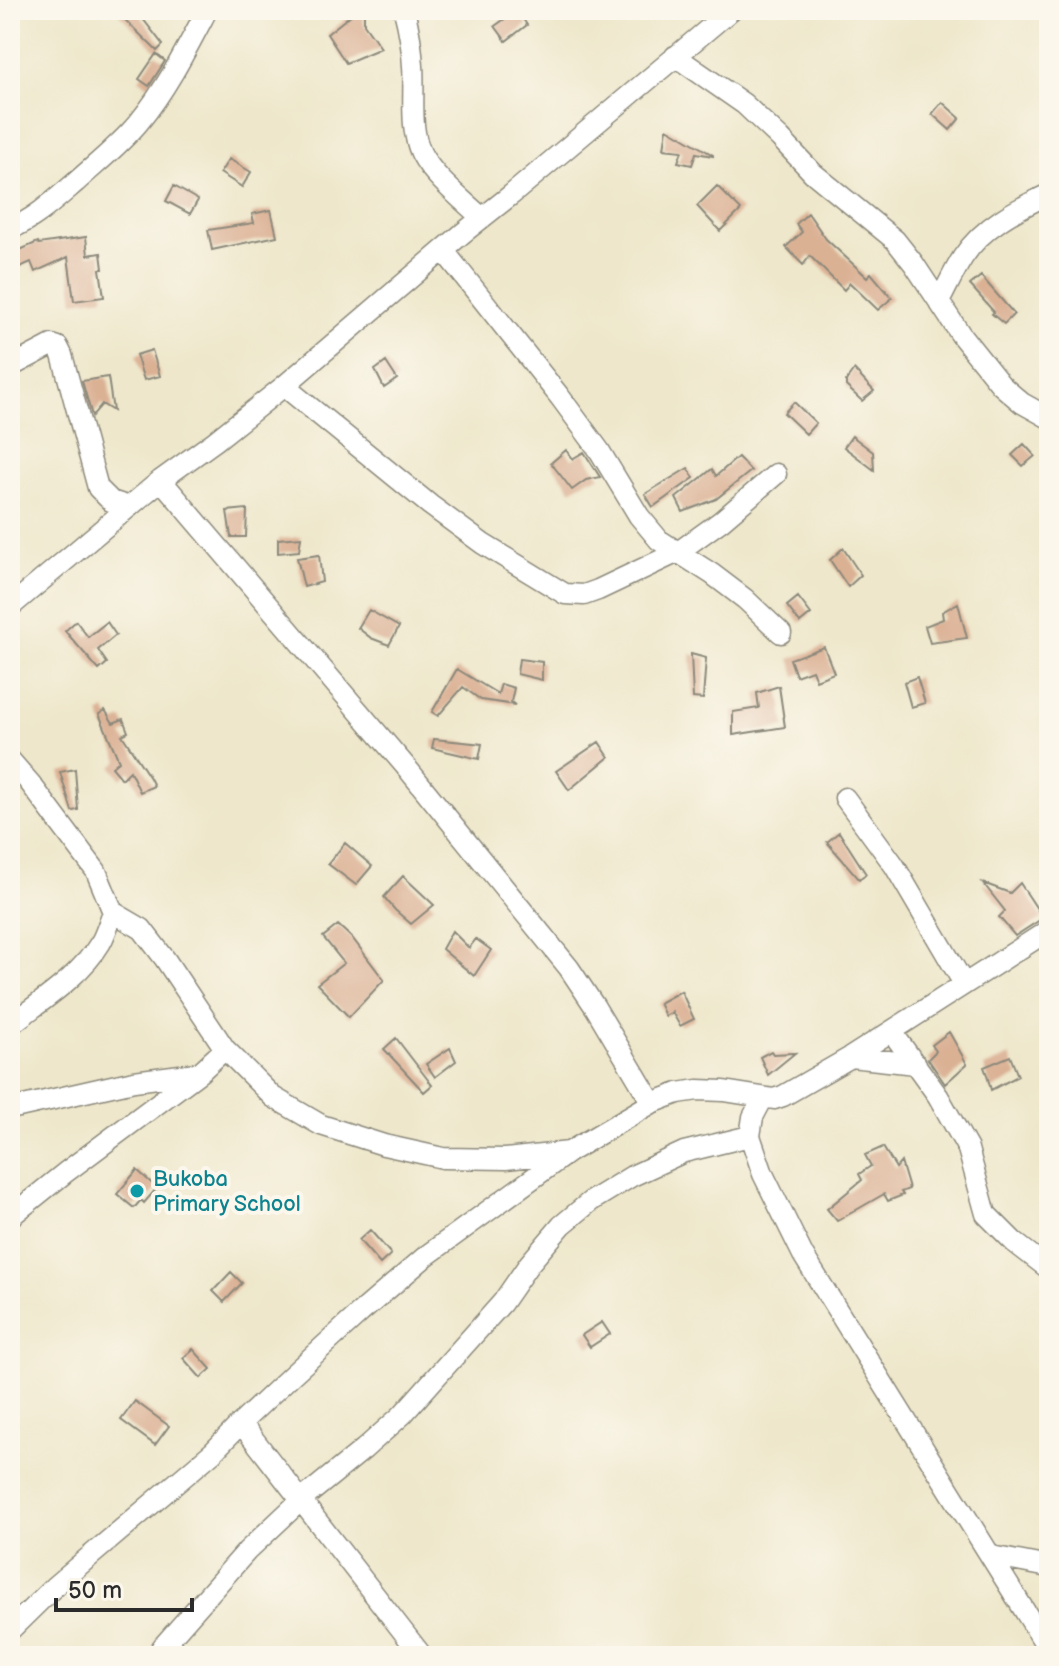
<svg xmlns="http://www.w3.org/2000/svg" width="1059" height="1666" viewBox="0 0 1059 1666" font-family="'Balsamiq Sans',sans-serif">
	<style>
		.forest { fill: #80b06b; stroke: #566e4b; stroke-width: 2 }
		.building { fill: #dbb194 }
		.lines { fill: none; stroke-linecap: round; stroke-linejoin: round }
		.street-casing { stroke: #8c897b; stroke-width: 23 }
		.street { stroke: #fff; stroke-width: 20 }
		.culture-dot { fill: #0f9aa8; stroke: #fbf7ec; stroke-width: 3 }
		.labels { text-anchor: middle; stroke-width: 8; stroke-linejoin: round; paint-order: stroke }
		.culture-label { font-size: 22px; fill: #0d838f; stroke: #fbf7ec; text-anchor: start }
	</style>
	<rect width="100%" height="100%" fill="#fbf7ec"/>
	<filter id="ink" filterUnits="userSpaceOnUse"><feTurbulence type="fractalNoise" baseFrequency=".0125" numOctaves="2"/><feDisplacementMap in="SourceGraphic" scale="16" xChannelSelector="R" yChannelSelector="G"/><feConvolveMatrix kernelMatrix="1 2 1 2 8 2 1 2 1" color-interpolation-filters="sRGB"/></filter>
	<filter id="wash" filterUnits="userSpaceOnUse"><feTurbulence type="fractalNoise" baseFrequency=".006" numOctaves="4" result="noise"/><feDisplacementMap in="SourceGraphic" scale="32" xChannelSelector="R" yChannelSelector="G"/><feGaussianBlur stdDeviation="1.8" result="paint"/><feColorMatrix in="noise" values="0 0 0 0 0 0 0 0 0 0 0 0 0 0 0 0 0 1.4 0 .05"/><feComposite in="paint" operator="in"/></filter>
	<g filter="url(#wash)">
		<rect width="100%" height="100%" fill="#eee7cb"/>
		<path class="forest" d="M493,10H673L515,19Z"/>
		<g id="blocks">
			<path class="building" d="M115,10H136L163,45L157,51Z
				M357,10H364V24L381,48L346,63L327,34Z
				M517,10L527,25L506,41L495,26Z
				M156,54L165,61L149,86L139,79Z
				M942,102L960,118L950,130L932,114Z
				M667,128L713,155V156L696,153L692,165L678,162L682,151L664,149Z
				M229,159L251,172L242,187L220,173Z
				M174,186L198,200L190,214L166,201Z
				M717,186L741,210L720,231L697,206Z
				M271,210L277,236L212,250L208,230L254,223L252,214Z
				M808,213L826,239L867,277L871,273L892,298L878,310L850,283L844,290L810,256L803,265L786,247L802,232L796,224Z
				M86,237L88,255L101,253L103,269H100L104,297L74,301L68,257L35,272L31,262L20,267L13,253L38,242L39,244Z
				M981,276L1014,314L1004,324L992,314L994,312L970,285Z
				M152,350L160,376L144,380L136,355Z
				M386,362L397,379L384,388L375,370Z
				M854,370L874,391L862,401L846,386V381Z
				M108,377L113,411L102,404L92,416L82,381Z
				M794,402L816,423L806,434L784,413Z
				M852,436L873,452L874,470L844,447Z
				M1024,444L1035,456L1023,466L1012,455Z
				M566,450L572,459L584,452L600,477L586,480L572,490L551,463Z
				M738,457L751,471L716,499L683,512L676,498L712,469L716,476Z
				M688,468L694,478L653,507L645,494Z
				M247,509L246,537H231L227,511Z
				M301,537L299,551L278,553V539Z
				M843,548L861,575L848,587L830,560Z
				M319,555L322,582L304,587L297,558Z
				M798,597L811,614L800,623L787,606Z
				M958,603L967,638L930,643L925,626L943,619L942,612Z
				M369,610L399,627L389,645L371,638L358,628Z
				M76,621L88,637L107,622L116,635L98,650L107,663L99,670L65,631Z
				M824,647L834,673L816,680L812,670L796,676L790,659Z
				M691,654L706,658L703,699L693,698Z
				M519,659L542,662V680L517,674Z
				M457,669L498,694L501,684L514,688L511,702L515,705L481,700L463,687L438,716L432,712Z
				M917,677L925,703L911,707L904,682Z
				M779,686L785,727L733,735V712L759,708L757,693Z
				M105,710L113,723L123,719L128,732L122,735L150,778L154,786L140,792L130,771L122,779L112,767L119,761L99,714Z
				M434,739L482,744L479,759L432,748Z
				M599,742L609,757L569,790L556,771Z
				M75,769L78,810L72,811L60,772Z
				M839,832L866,874L859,879L827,842Z
				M345,843L372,866L356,885L328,864Z
				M403,876L434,905L411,924L395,910L384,897Z
				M983,883L1010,893L1020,883L1043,918L1015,936L999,917L1005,911Z
				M338,925L353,939L384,980L349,1017L317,984L344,963L323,937Z
				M452,931L469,948L476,939L491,950L474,976L442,949Z
				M681,991L694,1019L680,1026L672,1012L665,1016L659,1003Z
				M949,1032L967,1064L945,1084L928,1059L936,1051L932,1045Z
				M396,1038L432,1085L424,1092L384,1049Z
				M450,1048L456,1061L435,1077L426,1064Z
				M771,1051L773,1054L795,1053L768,1075L760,1057Z
				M1010,1056L1018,1076L991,1090L987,1075L984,1067Z
				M883,1147L896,1168L901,1162L909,1189L901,1192L903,1195L888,1201L884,1194L837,1221L827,1209L862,1180L859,1174L871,1166L865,1155Z
				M137,1170L157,1188L144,1203L141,1200L134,1208L117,1194Z
				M370,1230L391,1254L380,1264L359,1240Z
				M231,1272L242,1283L224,1302L213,1291Z
				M602,1322L610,1334L590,1347L582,1335Z
				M193,1349L211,1369L201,1378L183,1358Z
				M135,1401L169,1426L155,1445L121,1420Z"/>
		</g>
	</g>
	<g filter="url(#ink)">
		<use href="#blocks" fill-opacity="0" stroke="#8c897b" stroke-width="2"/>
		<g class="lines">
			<g class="street-casing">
				<path id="street" d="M404,10C409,29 412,47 413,66C415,94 409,127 421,153C433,177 463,200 482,218
					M675,56L744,104L780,138L813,173L895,240L914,264L961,335L1001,385L1022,403L1049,418
					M10,229C35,219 55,200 76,182C97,163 121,144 139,122C167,88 187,48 207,10
					M444,251L560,397L599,450L639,516L659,540L712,574L745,599L781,633
					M939,302C947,287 954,271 963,257C983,226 1017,209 1049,194
					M10,367L52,345L58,347L62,355L98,488L111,501L129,507
					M284,386L430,505L483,544L565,594L584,595L598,590L678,552L721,521L776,474
					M161,480L407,768L569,968L595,1007L652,1103
					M10,607L161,480L215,441L284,386L463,233L511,195L731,10
					M10,760L30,783L96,871L113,912C109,922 106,933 101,942C80,977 41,1001 10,1025
					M845,798L894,865L964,984
					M113,912L142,929L165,959L225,1049L273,1097L321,1125L384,1145L443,1158L506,1159L569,1152
					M892,1032L938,1096L968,1149L986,1214L1014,1242L1049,1269
					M851,1057L916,1064
					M763,1098L753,1117L750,1136L763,1174L803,1255L1049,1650
					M10,1109L134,1081L196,1073
					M10,1217L66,1172L200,1072L225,1049
					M241,1423L422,1656
					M991,1556L1049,1567
					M10,1630L56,1585L213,1452L241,1423L293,1374L360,1313L426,1256L569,1152L652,1103L678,1093L698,1090L724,1091L774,1099L783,1096L851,1057L1049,930
					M156,1656L164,1645L247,1551L300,1501L364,1449L402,1415L502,1303L529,1264L562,1225L591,1201L632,1176L684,1152L750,1136"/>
			</g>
			<use href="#street" class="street"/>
		</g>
	</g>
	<circle class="culture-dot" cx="137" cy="1191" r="8"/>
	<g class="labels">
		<g class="culture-label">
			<text x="153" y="1186">Bukoba<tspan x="153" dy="25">Primary School</tspan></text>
		</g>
	</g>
	<rect width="1059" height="1666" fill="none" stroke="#fbf7ec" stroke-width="40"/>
	<path d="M56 1598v12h136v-12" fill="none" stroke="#2b2b2b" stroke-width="4"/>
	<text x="68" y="1598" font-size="24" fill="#2b2b2b" stroke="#fbf7ec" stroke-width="6" paint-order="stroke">50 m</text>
</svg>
